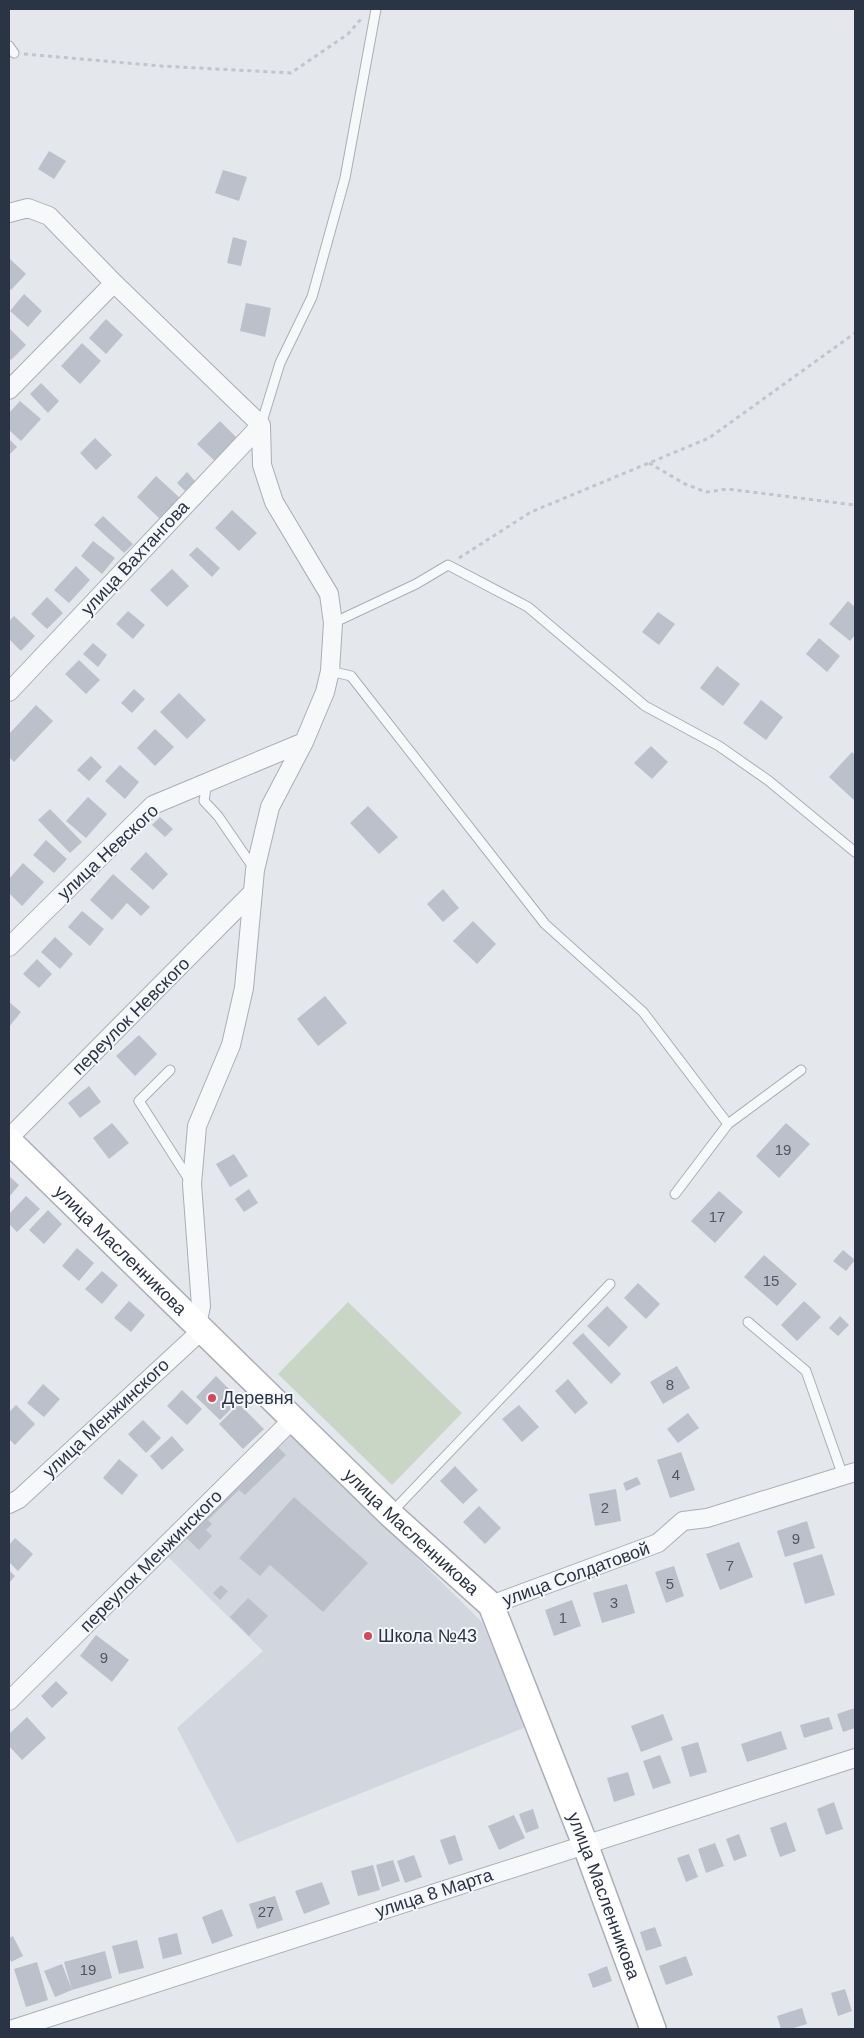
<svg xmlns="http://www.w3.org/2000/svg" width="864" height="2038" viewBox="0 0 864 2038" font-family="Helvetica,sans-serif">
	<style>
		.built { fill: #d2d6de }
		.green { fill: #c9d6c5 }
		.building { fill: #bbc0ca }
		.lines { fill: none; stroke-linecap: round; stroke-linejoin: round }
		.lane-casing { stroke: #a9aeb7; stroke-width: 11 }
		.street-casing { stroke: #a9aeb7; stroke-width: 20 }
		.secondary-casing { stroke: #a9aeb7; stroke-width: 28 }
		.path { stroke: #c2c5cb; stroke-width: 3; stroke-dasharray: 4 4; stroke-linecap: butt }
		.lane { stroke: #f7f8fa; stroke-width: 9 }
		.street { stroke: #f7f8fa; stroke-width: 18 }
		.secondary { stroke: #fff; stroke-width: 25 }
		.poi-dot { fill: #d1495b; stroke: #f4f6f9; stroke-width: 2 }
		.labels { text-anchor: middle; stroke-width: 4; stroke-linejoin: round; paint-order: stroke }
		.number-label { font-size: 15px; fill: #4f5766 }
		.street-label { font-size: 18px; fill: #2b3445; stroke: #f4f6f9 }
		.poi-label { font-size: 18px; fill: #2b3445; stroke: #f4f6f9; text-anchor: start }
	</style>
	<rect width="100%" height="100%" fill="#e4e7ec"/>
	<path class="built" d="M291,1434L482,1622L526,1727L237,1843L177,1728L263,1651L168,1557Z"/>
	<path class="green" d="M348,1302L462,1413L392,1485L278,1374Z"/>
	<path class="building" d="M49,151L66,161L54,179L38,169Z
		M223,170L247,177L239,201L215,193Z
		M233,237L247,241L241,266L227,263Z
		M9,258L26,274L11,290L9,288Z
		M24,294L42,311L28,327L10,311Z
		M246,303L271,308L265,337L240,331Z
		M106,319L123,335L106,354L89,338Z
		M9,328L26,345L11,360L9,358Z
		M82,343L101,361L80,384L61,366Z
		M41,383L59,401L48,413L30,394Z
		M20,401L41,419L21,441L9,430V413Z
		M220,421L240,441L218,464L197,444Z
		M95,438L112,455L96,470L80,453Z
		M9,439L17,447L9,455Z
		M187,472L195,481L185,491L177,483Z
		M156,476L180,498L160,519L137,497Z
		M232,510L257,533L239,551L215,528Z
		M103,516L133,544L124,553L94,525Z
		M93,541L115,558L102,574L81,556Z
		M197,547L220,568L212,577L189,555Z
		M76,566L90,580L69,603L54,590Z
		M172,569L189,586L167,607L150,590Z
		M47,597L63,613L47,629L31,614Z
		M848,601L855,607V635L850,641L829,624Z
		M128,611L145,625L133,639L116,624Z
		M658,612L675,624L659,645L642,632Z
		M14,616L35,636L21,651L9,639V621Z
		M819,638L840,656L827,672L806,654Z
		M93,643L107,655L98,667L83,654Z
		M79,660L100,680L86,694L65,674Z
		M717,666L740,684L723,706L700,688Z
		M134,689L145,699L132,713L121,703Z
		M179,693L206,720L187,739L160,712Z
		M761,700L783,717L766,740L743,723Z
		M36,705L53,721L14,762L9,757V734Z
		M155,729L174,747L155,766L137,748Z
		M651,746L668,762L652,779L634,763Z
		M852,752L855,755V801L829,777Z
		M91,756L102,767L89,781L77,770Z
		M120,765L139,782L125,799L105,781Z
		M88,797L107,814L86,838L66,821Z
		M368,806L398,837L379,854L350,823Z
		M50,809L82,842L70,853L38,820Z
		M160,817L173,829L165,837L152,825Z
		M46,840L67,859L54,873L33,855Z
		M146,852L168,874L153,890L130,869Z
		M23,863L44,882L22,906L9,893V879Z
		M113,874L150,907L141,916L127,903L112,920L90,900Z
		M443,889L459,908L443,922L427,904Z
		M82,911L104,929L90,946L68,927Z
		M473,921L496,944L477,964L453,941Z
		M55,937L73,954L60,969L41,952Z
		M37,959L52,974L39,988L23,974Z
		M325,996L347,1023L318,1046L297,1019Z
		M9,1002L21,1012L9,1027Z
		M139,1035L157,1054L135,1076L116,1056Z
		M89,1086L101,1102L80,1118L68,1103Z
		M112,1123L129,1143L109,1159L93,1138Z
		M786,1123L810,1144L779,1178L756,1156Z
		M234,1154L248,1176L230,1187L216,1164Z
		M9,1176L19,1185L9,1197Z
		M249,1189L258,1203L244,1212L235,1199Z
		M719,1191L743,1212L715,1243L691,1221Z
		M26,1196L40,1209L17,1232L9,1224V1214Z
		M48,1210L62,1224L44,1244L29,1230Z
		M77,1248L94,1263L79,1281L62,1266Z
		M843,1250L855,1260L846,1271L833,1261Z
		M764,1255L797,1284L777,1306L744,1277Z
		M102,1271L118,1285L102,1304L85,1289Z
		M638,1283L660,1304L646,1319L624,1298Z
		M129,1301L145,1315L131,1332L114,1318Z
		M804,1301L821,1317L797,1341L781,1325Z
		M607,1306L628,1327L609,1347L587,1326Z
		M840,1316L849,1325L838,1336L829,1328Z
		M583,1333L621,1374L611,1384L572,1343Z
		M677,1366L690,1388L663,1404L650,1382Z
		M216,1376L240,1400L220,1420L196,1397Z
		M568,1379L588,1403L575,1414L555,1391Z
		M43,1384L60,1399L44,1417L27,1403Z
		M182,1390L202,1409L187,1425L167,1406Z
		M239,1404L264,1429L243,1449L219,1424Z
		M16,1405L35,1424L15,1445L9,1439V1412Z
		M519,1405L539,1427L522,1442L502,1419Z
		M688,1413L699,1428L678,1443L667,1429Z
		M143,1420L161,1438L146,1453L128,1434Z
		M172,1436L184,1450L162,1470L150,1456Z
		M272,1441L286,1455L245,1495L239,1490L208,1520L212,1524L206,1530L212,1536L199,1550L181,1533Z
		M681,1452L695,1490L670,1498L657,1460Z
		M119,1459L138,1475L122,1495L103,1478Z
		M455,1466L478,1490L463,1504L440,1481Z
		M637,1477L641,1484L626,1491L623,1483Z
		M616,1489L621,1521L595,1526L589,1494Z
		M294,1497L368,1563L323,1612L270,1565L260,1576L239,1558Z
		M479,1506L501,1528L485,1544L463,1522Z
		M807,1521L815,1548L785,1557L777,1531Z
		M15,1538L33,1554L18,1571L9,1562V1545Z
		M739,1542L753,1577L720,1590L706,1554Z
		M822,1554L835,1595L805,1604L793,1563Z
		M674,1566L684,1596L666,1603L655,1572Z
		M9,1570L15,1576L9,1583Z
		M627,1584L635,1613L602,1623L593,1593Z
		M221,1585L228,1591L220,1600L213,1593Z
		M248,1598L268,1616L249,1636L230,1617Z
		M572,1600L581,1626L554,1636L545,1610Z
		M96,1635L129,1660L112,1682L80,1656Z
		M56,1681L68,1693L52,1708L41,1696Z
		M855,1708V1728L843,1732L837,1714Z
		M663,1714L673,1740L641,1752L631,1726Z
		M27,1717L46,1738L22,1760L9,1746V1734Z
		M829,1717L833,1729L804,1738L800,1725Z
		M781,1731L787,1749L747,1762L741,1744Z
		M698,1742L707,1772L690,1777L681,1747Z
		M660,1755L671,1783L653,1789L643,1761Z
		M628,1772L635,1795L614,1802L607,1778Z
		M834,1802L843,1829L826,1835L817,1809Z
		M533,1809L539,1828L526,1833L519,1814Z
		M514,1815L525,1838L499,1850L488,1826Z
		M786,1822L796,1851L780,1857L770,1828Z
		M739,1834L747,1856L734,1861L726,1839Z
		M455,1835L463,1860L449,1865L440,1840Z
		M715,1843L724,1866L706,1873L698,1849Z
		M689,1854L698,1877L686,1882L677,1858Z
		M414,1855L422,1877L405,1883L397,1861Z
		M393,1860L400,1881L382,1887L376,1865Z
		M373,1865L380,1890L358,1896L351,1871Z
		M322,1882L330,1904L304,1914L295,1891Z
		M275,1896L283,1920L257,1929L249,1904Z
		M222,1909L233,1936L212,1944L202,1917Z
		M655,1927L662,1946L646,1951L640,1932Z
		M177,1933L182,1954L163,1959L158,1938Z
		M13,1936L23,1956L11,1962L9,1956V1938Z
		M137,1940L144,1968L119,1974L112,1946Z
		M105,1951L112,1978L72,1990L64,1962Z
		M686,1956L693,1975L666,1985L659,1966Z
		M37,1962L48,2000L26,2007L14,1969Z
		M62,1964L72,1990L55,1997L44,1971Z
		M607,1966L612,1981L593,1988L588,1974Z
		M845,1989L852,2011L838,2016L831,1993Z
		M802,2008L807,2024L790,2029H781L777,2016Z"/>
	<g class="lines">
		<g class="lane-casing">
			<path id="lane" d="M9,46L14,53
				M261,425L280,363L312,297L345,178L376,9
				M333,623L416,584L448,565L528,607L645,706L719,746L769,781L855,852
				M330,671L351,676L545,924L643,1012L728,1124L675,1194
				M207,782L204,801L218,816L255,870
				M170,1070L139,1101L190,1181
				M728,1124L801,1070
				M748,1322L806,1371L843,1476
				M392,1512L610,1284"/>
		</g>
		<g class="street-casing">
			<path id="street" d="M9,213L28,208L49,216L114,283L261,425L262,465L274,502L329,594L333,623L330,671L325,692L304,742L270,807L255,870L244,988L231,1045L197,1126L192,1184L201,1306L197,1325
				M9,390L114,283
				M9,692L261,425
				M9,947L153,805L304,742
				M9,1138L252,893
				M9,1504L19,1499L202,1330
				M491,1605L658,1543L683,1521L707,1518L855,1472
				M9,1701L293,1419
				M13,2029L855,1758"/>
		</g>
		<g class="secondary-casing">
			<g id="secondary">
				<path id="s1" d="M9,1141L390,1514L491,1605L585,1844L653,2029"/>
			</g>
		</g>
		<path class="path" d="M24,54L161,66L291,73L348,34L361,19
			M649,463L685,484L706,492L728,489L855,505
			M459,558L531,512L709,438L855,333"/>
		<use href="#lane" class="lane"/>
		<use href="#street" class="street"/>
		<use href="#secondary" class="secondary"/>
	</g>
	<g class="poi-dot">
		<circle cx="212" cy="1398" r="5"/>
		<circle cx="368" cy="1636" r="5"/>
	</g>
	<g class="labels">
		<g class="number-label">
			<text x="783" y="1155">19</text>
			<text x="717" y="1222">17</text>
			<text x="771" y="1286">15</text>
			<text x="670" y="1390">8</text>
			<text x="676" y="1480">4</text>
			<text x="605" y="1513">2</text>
			<text x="796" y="1544">9</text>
			<text x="730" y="1571">7</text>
			<text x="670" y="1589">5</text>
			<text x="614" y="1608">3</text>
			<text x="563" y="1623">1</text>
			<text x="104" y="1663">9</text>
			<text x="266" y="1917">27</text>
			<text x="88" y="1975">19</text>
		</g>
		<g class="street-label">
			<text transform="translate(135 558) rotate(-47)" y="6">улица Вахтангова</text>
			<text transform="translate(108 852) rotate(-43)" y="6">улица Невского</text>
			<text transform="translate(131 1016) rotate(-45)" y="6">переулок Невского</text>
			<text dy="6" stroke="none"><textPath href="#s1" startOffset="156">улица Масленникова</textPath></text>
			<text transform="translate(106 1418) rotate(-43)" y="6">улица Менжинского</text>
			<text dy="6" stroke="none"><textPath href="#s1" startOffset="561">улица Масленникова</textPath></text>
			<text transform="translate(151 1561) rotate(-45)" y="6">переулок Менжинского</text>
			<text transform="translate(576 1574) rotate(-20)" y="6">улица Солдатовой</text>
			<text transform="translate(434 1893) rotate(-18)" y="6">улица 8 Марта</text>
			<text dy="6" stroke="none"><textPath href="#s1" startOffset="981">улица Масленникова</textPath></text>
		</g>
		<g class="poi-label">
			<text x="222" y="1404">Деревня</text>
			<text x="378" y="1642">Школа №43</text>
		</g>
	</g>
	<rect width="864" height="2038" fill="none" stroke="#2b3445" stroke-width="20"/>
</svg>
